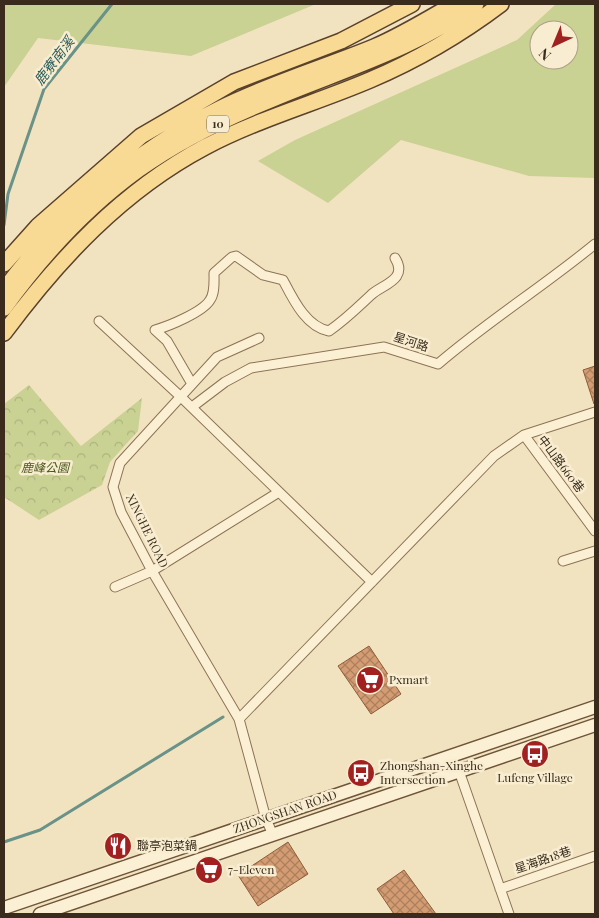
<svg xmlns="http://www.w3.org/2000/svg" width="599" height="918" viewBox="0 0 599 918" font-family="'Playfair Display','Noto Sans TC',serif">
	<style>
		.green { fill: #c9d193; fill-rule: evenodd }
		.forest { fill: url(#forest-crowns) }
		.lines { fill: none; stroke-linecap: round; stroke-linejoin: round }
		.stream { stroke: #699288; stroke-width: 3 }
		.building { fill: url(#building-cross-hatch); stroke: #8e5c3a }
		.street-casing { stroke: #8c7356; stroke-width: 11 }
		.secondary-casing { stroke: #6e5439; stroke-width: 15 }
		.primary-casing { stroke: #59412b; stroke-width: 18 }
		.street { stroke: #fcf0d4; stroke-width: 9 }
		.secondary { stroke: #fcf0d4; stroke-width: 12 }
		.primary { stroke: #f8da94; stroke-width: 15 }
		.labels { text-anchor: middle; stroke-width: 5; stroke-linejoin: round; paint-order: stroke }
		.shield { fill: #f8edd0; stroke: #736552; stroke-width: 1 }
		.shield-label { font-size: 11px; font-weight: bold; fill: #3a2b1c }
		.street-label { font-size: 12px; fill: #3a2b1c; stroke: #f8edd0 }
		.park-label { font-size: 12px; font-style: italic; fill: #4a5920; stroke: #f8edd0 }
		.poi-label { font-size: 12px; fill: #3a2b1c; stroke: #f8edd0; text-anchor: start }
		.water-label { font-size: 14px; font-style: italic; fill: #2a5c59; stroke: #f8edd0 }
	</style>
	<defs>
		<pattern id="forest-crowns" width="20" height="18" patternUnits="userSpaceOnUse" patternTransform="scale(1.25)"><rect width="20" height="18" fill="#c9d193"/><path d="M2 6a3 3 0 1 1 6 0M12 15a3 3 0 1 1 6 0" fill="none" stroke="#adb47e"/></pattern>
		<pattern id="building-cross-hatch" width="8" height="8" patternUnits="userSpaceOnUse" patternTransform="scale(1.25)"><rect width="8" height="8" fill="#d39c72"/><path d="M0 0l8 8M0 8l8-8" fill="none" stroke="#ac7f5d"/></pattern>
	</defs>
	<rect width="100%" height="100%" fill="#f2e3c0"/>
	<path class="green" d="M4,4H316L191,56L38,38L4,87Z
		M556,4H595V178L529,176L401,140L328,203L258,161L295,140L517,40ZM539,30H569V60H539Z"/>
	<path class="forest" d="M29,385L81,446L142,398L138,431L110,462L102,485L39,520L4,497V404Z"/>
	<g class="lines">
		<path class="stream" d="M4,225L8,194L44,89L112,4
			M4,842L40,830L223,717"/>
	</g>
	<path class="building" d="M595,366V404H594L583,370Z
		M369,646L401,694L371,714L338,666Z
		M288,842L308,874L258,906L238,875Z
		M404,870L436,914H394L377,889Z"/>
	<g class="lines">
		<g class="street-casing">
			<path id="street" d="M99,321L181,397L372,582
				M259,338L217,357L120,463L113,487L121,512L152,571L239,719L266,819L273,835
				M192,384L167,341L155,330C169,326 203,312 210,300C215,293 214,281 214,273L232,257L236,256L263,275L283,280C293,299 306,327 329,331C345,320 357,308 371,295C381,285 409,280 395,258
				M192,407L225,382L251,368L384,347L438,364C488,321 544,286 595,244
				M524,435L595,531
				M563,561L595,551
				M115,587L152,571L279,492
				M239,719L494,456L524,435L595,412
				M459,771L509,914
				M500,889L595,856"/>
		</g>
		<g class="secondary-casing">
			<path id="secondary" d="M4,908L595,707
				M40,914L595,725"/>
		</g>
		<g class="primary-casing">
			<path id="primary" d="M4,264L38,226L141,136L234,82L341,41L412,4
				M4,290C60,214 135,151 219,109C269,84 323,68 374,47C402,35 428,19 454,4
				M4,308C41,257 87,207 138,170C177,142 224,119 268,101C338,71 414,50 476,4
				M4,333C59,259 122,191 205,147C258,119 316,103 370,80C417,60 460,35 501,4"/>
		</g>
		<use href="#street" class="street"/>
		<use href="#secondary" class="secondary"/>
		<use href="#primary" class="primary"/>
	</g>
	<defs>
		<g id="supermarket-disc" transform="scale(1.4375)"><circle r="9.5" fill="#a12121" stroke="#f8edd0"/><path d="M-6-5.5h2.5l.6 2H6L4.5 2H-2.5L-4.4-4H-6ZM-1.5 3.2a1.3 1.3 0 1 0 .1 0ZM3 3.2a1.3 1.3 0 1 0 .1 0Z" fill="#fff"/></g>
		<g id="bus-disc" transform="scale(1.4375)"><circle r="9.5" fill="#a12121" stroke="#f8edd0"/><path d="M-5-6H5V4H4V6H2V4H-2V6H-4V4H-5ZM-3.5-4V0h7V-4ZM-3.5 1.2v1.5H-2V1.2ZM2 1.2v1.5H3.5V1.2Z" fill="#fff"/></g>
		<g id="restaurant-disc" transform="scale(1.4375)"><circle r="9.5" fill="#a12121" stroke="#f8edd0"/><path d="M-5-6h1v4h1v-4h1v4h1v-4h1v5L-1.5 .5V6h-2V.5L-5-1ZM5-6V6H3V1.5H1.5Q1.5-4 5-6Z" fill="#fff"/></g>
	</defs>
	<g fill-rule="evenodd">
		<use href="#supermarket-disc" x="370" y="680"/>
		<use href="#bus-disc" x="535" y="754"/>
		<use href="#bus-disc" x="361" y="773"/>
		<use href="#restaurant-disc" x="118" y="846"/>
		<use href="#supermarket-disc" x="209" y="870"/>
	</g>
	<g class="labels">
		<rect class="shield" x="207" y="115.5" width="22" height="17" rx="4"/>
		<g class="shield-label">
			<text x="218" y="128">10</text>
		</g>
		<g class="street-label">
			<text transform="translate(411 342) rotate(18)" y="4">星河路</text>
			<text transform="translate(561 464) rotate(53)" y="4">中山路660巷</text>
			<text transform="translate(147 531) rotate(64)" y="4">XINGHE ROAD</text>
			<text transform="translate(285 812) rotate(-19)" y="4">ZHONGSHAN ROAD</text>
			<text transform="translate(543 860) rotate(-19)" y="4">星海路18巷</text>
		</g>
		<g class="park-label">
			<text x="45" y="472">鹿峰公園</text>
		</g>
		<g class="poi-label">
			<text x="389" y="684">Pxmart</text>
			<text x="380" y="770">Zhongshan-Xinghe<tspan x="380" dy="14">Intersection</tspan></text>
			<text x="535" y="782" text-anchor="middle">Lufeng Village</text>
			<text x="137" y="850">聯亭泡菜鍋</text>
			<text x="228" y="874">7-Eleven</text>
		</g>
		<g class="water-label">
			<text transform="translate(54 61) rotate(-53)" y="5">鹿寮南溪</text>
		</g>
	</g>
	<rect width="599" height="918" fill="none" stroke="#3a2b1c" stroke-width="10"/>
	<g transform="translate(554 45) rotate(224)"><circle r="24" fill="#f8edd0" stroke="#ac9f88"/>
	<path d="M0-4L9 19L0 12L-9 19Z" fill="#a12121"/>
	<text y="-8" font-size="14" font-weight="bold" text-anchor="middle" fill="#3a2b1c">N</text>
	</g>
</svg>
